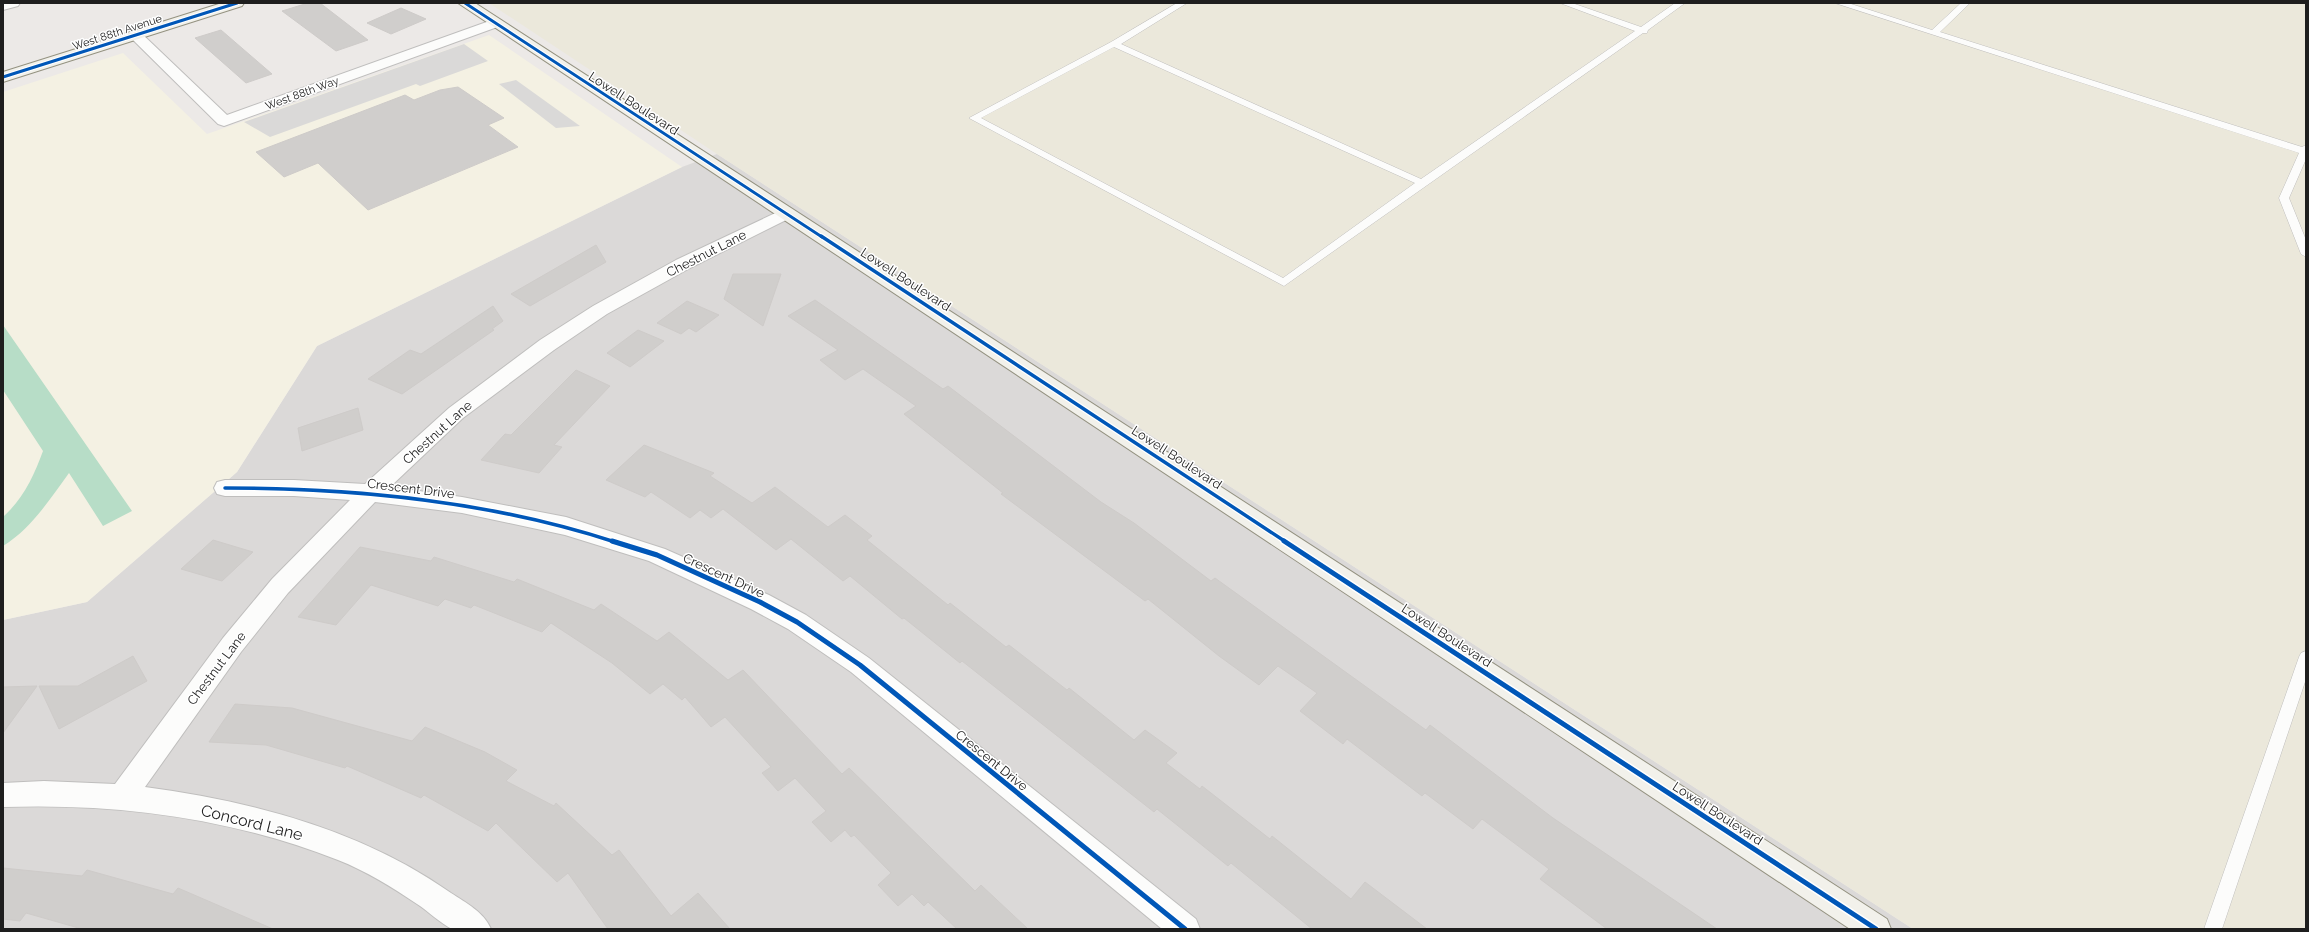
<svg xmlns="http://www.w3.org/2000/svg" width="2309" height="932" viewBox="0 0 2309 932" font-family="Raleway,sans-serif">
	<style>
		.residential { fill: #dbd9d8 }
		.education { fill: #f4f1e3 }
		.religious { fill: #dad9d8 }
		.farmland { fill: #ebe8db }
		.pitch { fill: #b7ddc7 }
		.building { fill: #d0cecc; stroke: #cecbc9 }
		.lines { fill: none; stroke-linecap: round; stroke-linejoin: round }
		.lane-casing { stroke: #bfbebd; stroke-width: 1 }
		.street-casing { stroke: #bfbebd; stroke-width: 2 }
		.secondary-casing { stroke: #949281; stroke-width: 2 }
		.lane { fill: #fcfcfb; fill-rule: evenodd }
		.street { fill: #fcfcfb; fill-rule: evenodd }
		.secondary { fill: #f2f1eb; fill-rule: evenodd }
		.cycleway-far2-casing { stroke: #fff; stroke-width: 5 }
		.cycleway-far1-casing { stroke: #fff; stroke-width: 6 }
		.cycleway-casing { stroke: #fff; stroke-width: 8 }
		.cycleway-far2 { stroke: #0057b8; stroke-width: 3 }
		.cycleway-far1 { stroke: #0057b8; stroke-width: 3.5 }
		.cycleway { stroke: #0057b8; stroke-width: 5 }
		.labels { text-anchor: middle; stroke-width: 3; stroke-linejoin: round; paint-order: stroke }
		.far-street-label { font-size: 11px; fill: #1e1e1e; stroke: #fff }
		.street-label { font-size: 13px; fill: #1e1e1e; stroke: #fff }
		.near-street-label { font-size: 16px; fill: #1e1e1e; stroke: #fff }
	</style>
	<rect width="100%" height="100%" fill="#ece9e7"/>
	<path class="residential" d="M717,154L1913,929H3V620L87,602L237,472L317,346L682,167Z"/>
	<path class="education" d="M489,35L682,167L317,346L237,472L87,602L3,620V92L123,53L207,134Z"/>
	<path class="religious" d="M464,44L488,61L420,86L416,84L270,137L244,122Z
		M516,80L580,126L556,128L499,84Z"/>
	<path class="farmland" d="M489,3H2306V929H1913L717,154Z"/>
	<path class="pitch" d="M3,325L132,511L103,526L69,473C50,499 31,529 3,546V517C23,499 34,476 43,451L3,390Z"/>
	<path class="building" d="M308,3H320L368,40L336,51L282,11Z
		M401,8L426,19L391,34L367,23Z
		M221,30L272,74L246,83L195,38Z
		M458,87L504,118L488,125L518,147L368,210L318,163L284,177L256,152L405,95L414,100L440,90Z
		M596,245L606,262L530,306L511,294Z
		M733,274H781L763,326L724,299Z
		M815,300L943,389L948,386L1101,502L1134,523L1211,581L1215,578L1426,730L1430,725L1553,818L1717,929H1607L1540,879L1549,869L1482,819L1473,829L1425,793L1422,796L1347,739L1343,744L1300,711L1317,693L1278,666L1259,685L1219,656L1148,599L1145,601L1001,494L1003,493L904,414L916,406L863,369L845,380L820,360L838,350L788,316Z
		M687,301L719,315L696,332L689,328L681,334L657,323Z
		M493,306L503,321L492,329L494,330L402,394L368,379L410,350L421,354Z
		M638,330L664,341L630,367L607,353Z
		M576,370L610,386L554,445L562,447L539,473L481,460L505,434L511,435Z
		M358,408L363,430L302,451L298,428Z
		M644,445L714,473L710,476L752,503L775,487L828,527L845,515L872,536L867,540L948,605L950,603L1006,647L1009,645L1067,690L1069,688L1134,740L1145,730L1177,753L1166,763L1200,789L1202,786L1270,839L1272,836L1351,899L1365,882L1427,929H1312L1231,863L1228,866L1157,809L1154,812L962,661L960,663L904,618L902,619L850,576L843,581L791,539L776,550L723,509L711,518L700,510L690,518L651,492L645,497L606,480Z
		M213,540L253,552L222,581L181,569Z
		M360,547L431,561L434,557L514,582L517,579L594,610L601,604L657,641L669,632L728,680L743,670L842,774L849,768L975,891L981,885L1028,929H957L928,902L924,906L912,894L898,906L878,885L891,873L854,835L851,837L845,830L831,842L812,822L826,811L795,778L778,791L762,773L771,767L725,717L711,727L685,697L682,700L663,684L650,694L612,663L551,623L542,632L474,605L471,608L445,599L438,606L371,585L336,625L298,617Z
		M133,656L147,681L59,729L39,686H78Z
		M37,686L3,733V687Z
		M235,704L292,708L412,741L425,727L485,752L517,770L506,781L554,806L556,803L612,855L619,850L671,916L698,893L730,929H608L568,873L557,882L496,823L488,831L424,795L421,798L347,766L345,768L266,745L209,742Z
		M3,868L82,876L87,870L173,894L178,888L273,929H82L26,913L20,921L3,919Z"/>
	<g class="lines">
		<g class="lane-casing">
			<path id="lane" d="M1177,3H1187L1121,44L1421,179L1635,31L1560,3H1572L1641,27L1675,3H1685L1648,30L1647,33H1643L1284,286L969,118L1111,42ZM1114,47L1415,183L1283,278L981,118Z
				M1835,3H1848L1932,30L1961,3H1970L1940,32L2302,147L2306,145V159L2289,198L2306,240V257L2301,254L2279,198L2299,153Z
				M2306,651V679L2222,929H2204L2299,657L2301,653Z"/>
		</g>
		<g class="street-casing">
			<path id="street" d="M3,3H20L18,6L3,10Z
				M495,19L502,23L500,26L224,126L218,124L128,35L130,32H140L227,115Z
				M786,208L792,209L795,213L792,217L690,268L607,314L554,350L463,418L390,487L462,497L566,517L665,549L769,595L806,615L869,658L1196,919L1200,929H1162L851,672L788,629L751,609L649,561L565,535L462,513L375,502L288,593L241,652L145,787C252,801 362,830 451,893C466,903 484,912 491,929C482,929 459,932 452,929C440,923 428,911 417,904C392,887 366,871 338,860C231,818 117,803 3,807V783L44,781L115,784L223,638L272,579L350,500L294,496H225L217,494L214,488L217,482L225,480H294L365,484L449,408L540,340L593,306L676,260Z"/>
		</g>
		<g class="secondary-casing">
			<path id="secondary" d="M222,3H244L242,6L3,82V72Z
				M458,3H475L1887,919L1891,929H1850Z"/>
		</g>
		<use href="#lane" class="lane"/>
		<use href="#street" class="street"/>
		<use href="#secondary" class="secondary"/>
		<g class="cycleway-far2-casing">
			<path id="cycleway-far2" d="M465,3L822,237
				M3,77L237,3"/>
		</g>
		<g class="cycleway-far1-casing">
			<path id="cycleway-far1" d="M821,236L1286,542
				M225,488C357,488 489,501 615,542"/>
		</g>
		<g class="cycleway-casing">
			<path id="cycleway" d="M612,541L657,555L760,602L797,622L860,665L1185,929
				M1284,541L1876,929"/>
		</g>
		<use href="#cycleway-far2" class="cycleway-far2"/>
		<use href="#cycleway-far1" class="cycleway-far1"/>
		<use href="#cycleway" class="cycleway"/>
	</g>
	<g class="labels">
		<g class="far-street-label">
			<text transform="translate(117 32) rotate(-18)" y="4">West 88th Avenue</text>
			<text transform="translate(302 93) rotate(-20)" y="4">West 88th Way</text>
		</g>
		<g class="street-label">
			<text transform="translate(634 103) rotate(33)" y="5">Lowell Boulevard</text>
			<text transform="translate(706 253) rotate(-27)" y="5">Chestnut Lane</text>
			<text transform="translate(906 279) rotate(33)" y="5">Lowell Boulevard</text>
			<text transform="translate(437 432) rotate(-42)" y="5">Chestnut Lane</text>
			<text transform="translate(1177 457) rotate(33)" y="5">Lowell Boulevard</text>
			<text transform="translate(411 488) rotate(7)" y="5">Crescent Drive</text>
			<text transform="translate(724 575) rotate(25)" y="5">Crescent Drive</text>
			<text transform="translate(1447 635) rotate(33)" y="5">Lowell Boulevard</text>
			<text transform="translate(216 668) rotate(-53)" y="5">Chestnut Lane</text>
			<text transform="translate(992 760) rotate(39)" y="5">Crescent Drive</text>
			<text transform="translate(1718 813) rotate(33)" y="5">Lowell Boulevard</text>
		</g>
		<g class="near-street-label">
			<text transform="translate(252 822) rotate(14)" y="6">Concord Lane</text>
		</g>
	</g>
	<rect width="2309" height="932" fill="none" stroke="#1e1e1e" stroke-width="8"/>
</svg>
